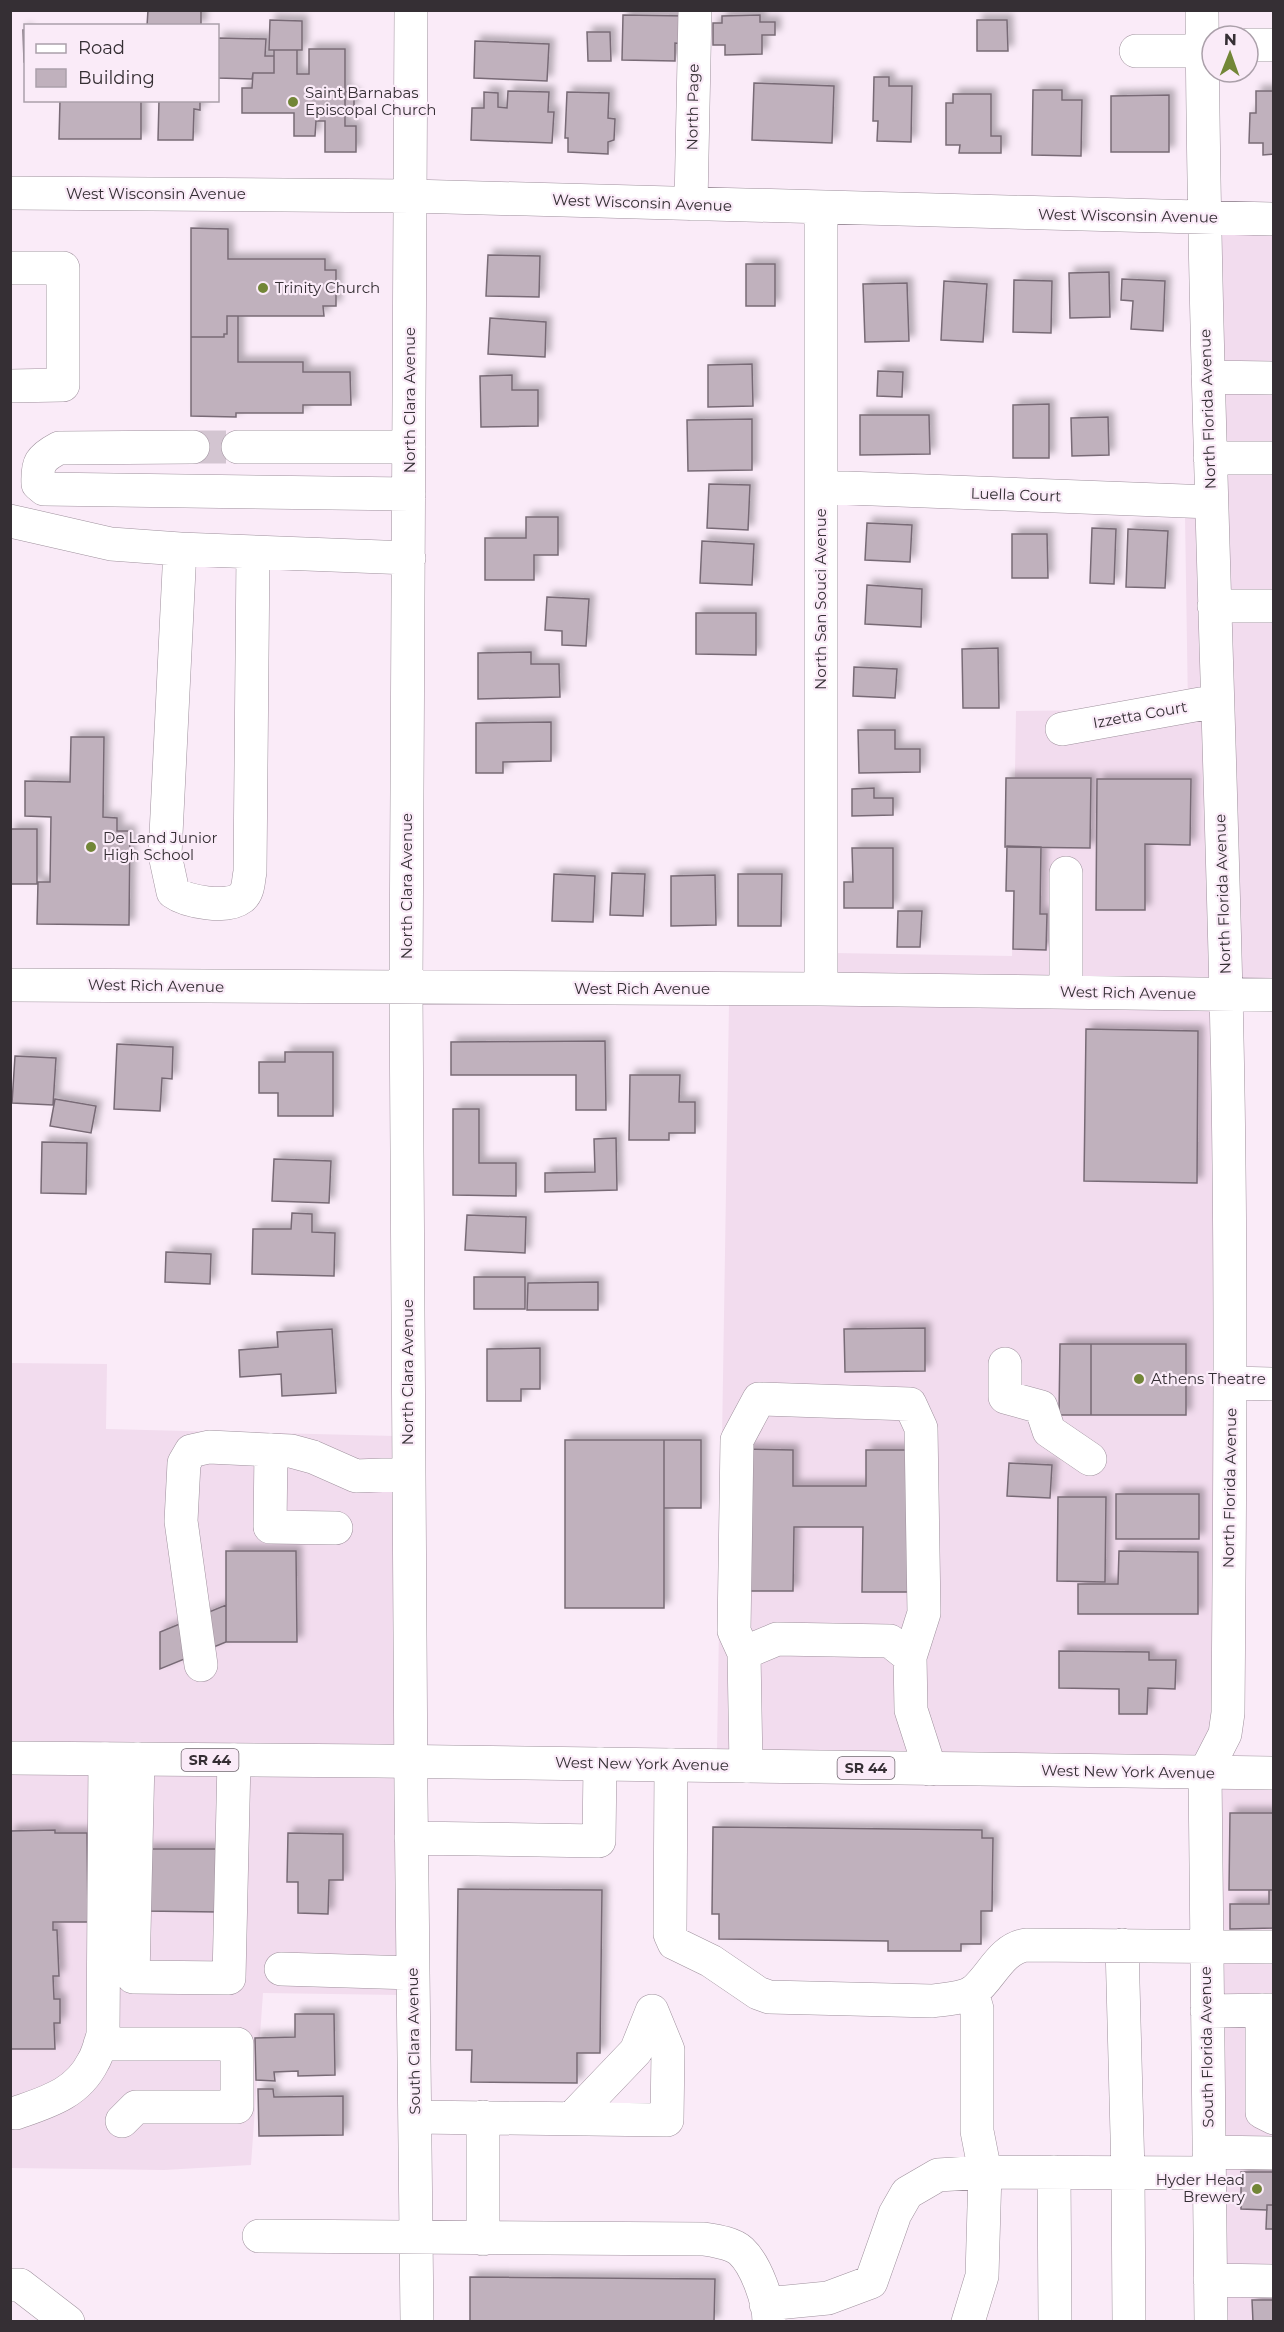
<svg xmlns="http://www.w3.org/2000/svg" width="1284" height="2332" viewBox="0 0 1284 2332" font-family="Montserrat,sans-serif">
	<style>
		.built { fill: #f2dcee }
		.building { fill: #c0b1bd; stroke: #786b76; stroke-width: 1.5; filter: url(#shadow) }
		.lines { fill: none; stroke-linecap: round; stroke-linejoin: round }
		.minor-tunnel { stroke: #d3c5d1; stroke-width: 33; stroke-dasharray: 33 16; stroke-linecap: butt }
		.minor-casing { stroke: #9f919d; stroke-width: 34 }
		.major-casing { stroke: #9f919d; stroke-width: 34 }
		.minor { stroke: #fff; stroke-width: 33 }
		.major { stroke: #fff; stroke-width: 33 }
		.poi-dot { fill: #728637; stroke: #faebf8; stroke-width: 2 }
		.labels { text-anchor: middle; stroke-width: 4.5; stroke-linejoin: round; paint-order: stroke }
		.shield { fill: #faebf8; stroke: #70676f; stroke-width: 1.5 }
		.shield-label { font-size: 14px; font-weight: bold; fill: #352f34 }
		.poi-label { font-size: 15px; fill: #352f34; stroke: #faebf8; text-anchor: start }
		.street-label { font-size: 15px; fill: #352f34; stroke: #faebf8 }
	</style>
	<defs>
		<filter id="shadow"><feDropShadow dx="5.5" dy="-5.5" stdDeviation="3" flood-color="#0004"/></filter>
	</defs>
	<rect width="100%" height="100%" fill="#faebf8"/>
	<path class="built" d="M1217,234H1273V591L1227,590Z
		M1185,516H1198L1212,979L834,975V953L1012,956L1016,711L1188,709Z
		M1228,620L1273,621V980L1239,979Z
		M729,1004L1213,1009L1218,1383L1212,1729L1197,1758L717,1751Z
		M11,1363L107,1364L106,1429L395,1436L397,1746L11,1743Z
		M11,1773L397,1776L400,1995L263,1993L251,2165L164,2170L11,2168Z
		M1218,1788H1273V2138H1222Z
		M1222,2168H1273V2321H1224Z"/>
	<path class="building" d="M148,10H201V26H147Z
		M623,15L686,16L685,44L675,43V61L622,60Z
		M760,15V22H775V35H762V54L725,55V45H713V23H722V16Z
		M270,20L302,21V50H269Z
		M977,20H1007L1008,51H977Z
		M23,30H26V62H24Z
		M587,32H610L611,61H588Z
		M218,38L266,39L265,56H274V73H253L252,79L218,78Z
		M475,41L549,44L547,81L474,78Z
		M309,49H345V126H356V152H325V121H316L315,136H294V113H242V88H252L253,73H274V50H297V74H309Z
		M874,77H889V86H912L911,142L877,141L878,121H873Z
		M754,83L834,86L832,143L752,140Z
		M1033,90H1062V100H1082L1081,156L1032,155Z
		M345,91L354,95V107L345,114Z
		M508,91L549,92L548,112H554L552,143L471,140L472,108H484V92L498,93V107L507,108Z
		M1256,91H1274V154L1263,155V143H1249L1250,113H1256Z
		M567,92L609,93L608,118L615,119L614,140L608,142V154L568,152V138H565Z
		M953,94H991V136H1001V153H959L960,145H946V103H953Z
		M1169,95V152H1111V96Z
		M60,100H141V139H59Z
		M159,100H200V110L194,109L193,140H158Z
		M191,228L228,229V259H325V270H336V306H323L324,316H227V334H224V337H191Z
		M488,255L540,256L539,297L486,296Z
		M746,264H775V306H746Z
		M1109,272L1110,317L1070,318L1069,273Z
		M1122,279L1165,281L1163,331L1131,329L1133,301L1121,300Z
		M1014,280L1052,281L1051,333L1013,332Z
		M944,281L987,284L983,342L941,340Z
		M907,283L909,341L865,342L863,284Z
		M227,316H238V362H303V372H350L351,405H303V413H236V417L191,416V337H224V334H227Z
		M490,318L546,322L545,357L488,354Z
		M752,364L753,406L708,407V365Z
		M878,371L903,372L902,397L877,396Z
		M512,375V390H538V426L481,427L480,376Z
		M1049,404V458H1013V405Z
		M860,415H929L930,454L860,455Z
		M1108,417L1109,455L1072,456L1071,418Z
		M752,419V470L688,471L687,420Z
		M709,484L750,485L748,530L707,528Z
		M526,517H558V555H534V580H485V538H526Z
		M867,523L912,525L910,562L865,560Z
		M1092,528L1116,529L1114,584L1090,583Z
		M1128,529L1168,531L1165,588L1126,587Z
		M1012,534H1047L1048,578H1012Z
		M702,541L754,544L752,585L700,583Z
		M867,585L922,589L921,627L865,624Z
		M547,597L589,599L586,646L562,645V631L545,630Z
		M696,613H756V655L696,654Z
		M998,648L999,708H963L962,649Z
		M531,652V664H559L560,697L478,699V653Z
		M854,667L897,669L895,698L853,696Z
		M551,722V761L503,762V773H476V723Z
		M858,730H895V749H920V772L859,773Z
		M71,737H104L103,817L117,818V831H130L129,925L37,924L38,882H50L51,817L25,816V781L70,782Z
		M1006,778H1091L1090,848L1005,847Z
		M1097,779H1191L1190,845L1145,844V910H1096Z
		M874,788V798H893V815L852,816V789Z
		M10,829H37V884H10Z
		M1007,846L1041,847L1040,914H1047L1046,950L1013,949L1014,891H1006Z
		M852,848H893V908H844V882H853Z
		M612,873L645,874L643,916L610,915Z
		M554,874L595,876L593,922L552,921Z
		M738,874H782L781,926H738Z
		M715,875L716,925L671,926V876Z
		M898,911H922L920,947H897Z
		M1086,1029L1198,1031L1197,1183L1084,1181Z
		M605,1041L606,1110H576V1075H451V1042Z
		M117,1044L173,1047L172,1079L162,1078L160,1111L114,1109Z
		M285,1052H333V1116H278V1093H259V1062H285Z
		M15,1056L56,1058L53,1105L12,1103Z
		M630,1075H680L679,1102H695V1133H669V1140H629Z
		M55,1099L96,1106L91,1133L50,1126Z
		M453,1109H479V1163H516V1196L453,1195Z
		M616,1138L617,1190L545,1192V1173L595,1172L594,1139Z
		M42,1142L87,1143L86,1194L41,1193Z
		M274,1159L331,1161L329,1203L272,1201Z
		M292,1213L312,1214V1232L335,1233L334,1276L252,1274L253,1229H291Z
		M467,1215L526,1217L525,1253L465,1250Z
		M166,1252L211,1254L210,1284L165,1282Z
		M474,1277H525V1309H474Z
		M598,1282V1310H527L528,1283Z
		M925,1328V1371L845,1372L844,1329Z
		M332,1329L336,1393L282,1396L281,1374L240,1377L239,1350L278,1347L277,1332Z
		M1060,1344H1091V1415H1059Z
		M1091,1344H1186V1415H1091Z
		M540,1348V1389H521V1401H487V1349Z
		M565,1440H664V1608H565Z
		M664,1440H701V1508H664Z
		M743,1449L793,1450V1486H866V1450H910L908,1592H862L863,1527H794L793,1591H742Z
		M1009,1463L1052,1465L1050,1498L1007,1496Z
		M1116,1494H1199V1539H1116Z
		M1058,1497H1106L1105,1582L1057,1581Z
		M226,1551H296L297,1642H226Z
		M1119,1551L1198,1552V1614H1078V1584H1118Z
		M226,1605V1642L160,1669V1632Z
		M1059,1651L1149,1652V1660H1176L1175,1689L1148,1688L1147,1714H1119V1689L1059,1688Z
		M1230,1813H1274V1890H1229Z
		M713,1827L982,1830V1838H993L992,1911H981V1944H961V1951H888V1941L719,1939V1914H712Z
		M55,1830V1833H87L88,1922H53V1930H57L59,1976H53L54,1999H60V2023H54L55,2049H10V1831Z
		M288,1833L343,1834V1880H329L328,1914L298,1913V1882H287Z
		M145,1849H218V1912L145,1911Z
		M458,1889L602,1890L600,2053H577V2083L471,2082L472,2050H456Z
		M1269,1890H1274V1928L1230,1929V1904H1269Z
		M295,2014H334L335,2075L298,2076V2071L274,2072L275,2081L256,2080L255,2038L295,2037Z
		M258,2089H273L274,2097L343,2096V2135L259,2136Z
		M1241,2172H1274V2205H1267V2210L1241,2209Z
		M1267,2205H1274V2229H1266Z
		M470,2277L715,2279L714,2322H470Z
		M1252,2300H1274V2322H1253Z"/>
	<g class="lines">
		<path class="minor-tunnel" d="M193,447H238"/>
		<g class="minor-casing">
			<path id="minor" d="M411,10L406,988L411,1794L417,2322
				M1202,10C1204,339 1218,666 1226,994C1232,1234 1230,1474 1228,1713L1225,1734L1205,1773L1211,2322
				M1248,45H1274
				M1136,51H1202
				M10,193L411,196L1274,219
				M691,204L695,10
				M10,268H63V385L10,386
				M1208,377L1274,378
				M193,447L59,448C40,458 37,463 38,484L44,489L409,494
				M238,447H409
				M1210,458H1274
				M821,487L1211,502
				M10,521L111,544L180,549
				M253,552L250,872C248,881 249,892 241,898C227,909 187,902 173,892L165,855L180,549L409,558
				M1214,606H1274
				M1062,729L1217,701
				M10,985L821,989L1274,995
				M821,989V208
				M1066,992V873
				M1005,1364V1397L1041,1407L1049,1431L1090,1459
				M1231,1383L1274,1384
				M271,1450L270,1527L336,1528
				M744,1653L734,1631L737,1440L759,1399L910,1404L921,1428L924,1613L910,1657
				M201,1665L181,1521L184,1463L191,1451L209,1447L291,1451L313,1457L356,1476L409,1474
				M138,1759L133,1977L229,1978L234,1760
				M671,1765L670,1934L674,1943L711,1961L758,1993L769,1997L932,2001C945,1999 963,1999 974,1991C992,1976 1001,1949 1026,1945L1274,1947
				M746,1766L744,1653L777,1639L890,1641L910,1657L911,1710L930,1769
				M411,1838L599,1841L600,1764
				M1122,1945L1128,2173L1129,2322
				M281,1969L413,1973
				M1262,2010V2112L1274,2118
				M1207,2011L1274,2010
				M100,2044H237V2107H136L122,2121
				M16,2113C47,2102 77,2094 93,2062C98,2054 100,2044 103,2035L105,1759
				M415,2117L667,2120L668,2050L652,2011L636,2051L572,2118
				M483,2117V2239
				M1209,2152L1274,2153
				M1054,2172L1055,2322
				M259,2236L704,2239C716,2241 732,2243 741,2251C756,2265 769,2301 769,2322
				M1210,2280L1274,2281
				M10,2285H20L68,2322
				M766,2304L828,2298L871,2282L895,2214L907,2193L938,2175L985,2172L1209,2173
				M968,2322L982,2276L985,2172L977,2131V2009L972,1992"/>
		</g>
		<g class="major-casing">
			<path id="major" d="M10,1758L378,1761L1274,1773"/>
		</g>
		<use href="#minor" class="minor"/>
		<use href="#major" class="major"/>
	</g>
	<g class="poi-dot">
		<circle cx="293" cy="102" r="6"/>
		<circle cx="263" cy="288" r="6"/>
		<circle cx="91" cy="847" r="6"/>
		<circle cx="1139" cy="1379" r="6"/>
		<circle cx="1257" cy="2189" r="6"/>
	</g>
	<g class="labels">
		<g class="shield">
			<rect x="181.5" y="1749" width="57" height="22" rx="4.5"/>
			<rect x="837.5" y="1757" width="57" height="22" rx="4.5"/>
		</g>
		<g class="shield-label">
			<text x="210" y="1765">SR 44</text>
			<text x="866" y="1773">SR 44</text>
		</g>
		<g class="poi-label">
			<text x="305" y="98">Saint Barnabas<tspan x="305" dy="17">Episcopal Church</tspan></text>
			<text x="275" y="293">Trinity Church</text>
			<text x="103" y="843">De Land Junior<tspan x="103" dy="17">High School</tspan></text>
			<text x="1151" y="1384">Athens Theatre</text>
			<text x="1245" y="2185" text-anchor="end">Hyder Head<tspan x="1245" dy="17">Brewery</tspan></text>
		</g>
		<g class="street-label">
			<text transform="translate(693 107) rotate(-89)" y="5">North Page</text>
			<text x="156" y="199">West Wisconsin Avenue</text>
			<text transform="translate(642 203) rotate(2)" y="5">West Wisconsin Avenue</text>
			<text transform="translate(1128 216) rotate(1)" y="5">West Wisconsin Avenue</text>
			<text transform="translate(410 400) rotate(-90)" y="5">North Clara Avenue</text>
			<text transform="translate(1208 409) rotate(-92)" y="5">North Florida Avenue</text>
			<text transform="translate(1016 495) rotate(2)" y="5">Luella Court</text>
			<text transform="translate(821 599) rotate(-90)" y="5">North San Souci Avenue</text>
			<text transform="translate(1140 715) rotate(-10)" y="5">Izzetta Court</text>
			<text transform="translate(407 886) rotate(-90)" y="5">North Clara Avenue</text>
			<text transform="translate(1223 894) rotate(-92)" y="5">North Florida Avenue</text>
			<text transform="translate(156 986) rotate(1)" y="5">West Rich Avenue</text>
			<text x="642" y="994">West Rich Avenue</text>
			<text transform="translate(1128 993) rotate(1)" y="5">West Rich Avenue</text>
			<text transform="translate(408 1372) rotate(-90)" y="5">North Clara Avenue</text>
			<text transform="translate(1230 1488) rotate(-89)" y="5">North Florida Avenue</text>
			<text transform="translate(642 1764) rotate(1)" y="5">West New York Avenue</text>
			<text transform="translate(1128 1772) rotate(1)" y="5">West New York Avenue</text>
			<text transform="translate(414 2041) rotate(-91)" y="5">South Clara Avenue</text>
			<text transform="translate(1207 2047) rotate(-91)" y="5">South Florida Avenue</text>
		</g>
	</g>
	<rect width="1284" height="2332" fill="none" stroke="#352f34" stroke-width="24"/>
	<rect x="24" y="24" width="195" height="78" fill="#faebf8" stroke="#aba0aa" stroke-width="1.5"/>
	<rect x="36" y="44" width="30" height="9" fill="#ffffff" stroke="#aba0aa" stroke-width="1.5"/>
	<text x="78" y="54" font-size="18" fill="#352f34">Road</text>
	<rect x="36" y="69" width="30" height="18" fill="#c0b1bd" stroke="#aba0aa" stroke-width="1.5"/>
	<text x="78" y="84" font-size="18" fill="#352f34">Building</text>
	<g transform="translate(1230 54) rotate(1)"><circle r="28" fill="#faebf8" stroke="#aba0aa" stroke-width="1.5"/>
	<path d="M0-4.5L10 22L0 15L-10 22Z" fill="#728637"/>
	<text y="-9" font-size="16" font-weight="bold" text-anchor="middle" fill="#352f34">N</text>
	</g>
</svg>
